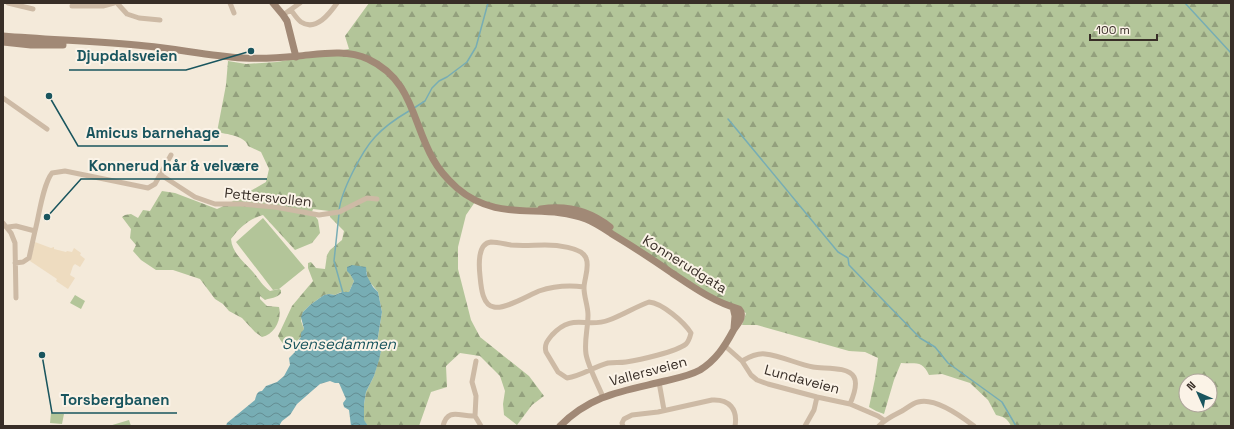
<svg xmlns="http://www.w3.org/2000/svg" width="1234" height="429" viewBox="0 0 1234 429" font-family="'Space Grotesk',sans-serif">
	<style>
		.green { fill: #b3c599 }
		.forest { fill: url(#forest-firs); fill-rule: evenodd }
		.plaza { fill: #eedcc0 }
		.water { fill: url(#water-waves) }
		.lines { fill: none; stroke-linecap: round; stroke-linejoin: round }
		.stream { stroke: #77adb4; stroke-width: 1.5 }
		.street { stroke: #cdbaa5; stroke-width: 5 }
		.secondary { stroke: #a18976; stroke-width: 7 }
		.labels { text-anchor: middle; stroke-width: 4; stroke-linejoin: round; paint-order: stroke }
		.street-label { font-size: 14px; fill: #382e27; stroke: #fbf3e7 }
		.water-label { font-size: 15px; font-style: italic; fill: #19555e; stroke: #fbf3e7 }
		.leader { fill: none; stroke: #19555e; stroke-width: 1.5 }
		.callout-dot { fill: #19555e; stroke: #fbf3e7; stroke-width: 1.5 }
		.callout-label { font-size: 15px; text-anchor: middle; font-weight: bold; fill: #19555e; stroke: #fbf3e7; stroke-width: 4; stroke-linejoin: round; paint-order: stroke }
	</style>
	<defs>
		<pattern id="forest-firs" width="22" height="20" patternUnits="userSpaceOnUse"><rect width="22" height="20" fill="#b3c599"/><path d="M5 1l3.5 6h-7zM16 11l3.5 6h-7z" fill="#93a07d"/></pattern>
		<pattern id="water-waves" width="16" height="10" patternUnits="userSpaceOnUse"><rect width="16" height="10" fill="#77adb4"/><path d="M0 5q4-4 8 0t8 0" fill="none" stroke="#638d92"/></pattern>
	</defs>
	<rect width="100%" height="100%" fill="#f4eada"/>
	<path class="green" d="M263,218L305,268L279,289L273,290L236,242Z
		M75,295L85,301L81,309L70,303Z
		M51,413L64,414L62,424L50,423Z
		M129,420L131,426H109Z"/>
	<path class="forest" d="M369,3H1231V426H1011C1007,418 1004,417 996,415L988,400L970,383L942,374L929,375C922,360 917,364 901,363L894,380L884,414L876,411L869,407L875,379L878,358L865,352L849,351L757,325H742L746,313L710,297L593,219L524,211L475,202L466,215L458,247V269L471,320L480,337L529,376L544,396L532,405L517,425L504,415L503,404L505,391L500,376L480,356L460,353L446,366L447,387L431,392L419,426H368L364,421V404L366,392L374,376L381,351L377,343L382,312L378,292L369,281L367,276V272L350,273L354,281L349,292H341L335,295L329,294L324,295L310,305L303,312L301,321L304,329L301,337L297,341L294,348L288,349L281,341L278,336L292,306L313,281L308,268V263L311,262L316,268L325,269L327,255L330,250L342,240L344,231L330,217L329,211L313,209L312,212L318,220L320,233L312,243L295,250L263,215C249,219 240,227 231,239C232,253 244,262 253,272C260,280 261,284 270,291L279,289L281,290V293C277,298 270,298 265,300L260,296V299L267,306L279,307C282,319 275,334 262,337L255,332L242,318L229,311L223,304L215,299L200,279L173,270H156L141,260L133,251L136,245L130,238L131,229L122,217L125,215L131,214L138,218L143,210L150,211L162,191L175,193L217,209L228,204L266,182L269,169L261,152L248,146C246,136 226,134 217,132L226,85L228,61L246,64L277,62L349,49L345,36ZM1186,381H1210V405H1186Z"/>
	<path class="plaza" d="M35,242L51,248L54,247V249L66,252L67,251L72,252L74,248L81,253L80,255L85,259L80,267L75,264L73,266L70,275L75,278L68,289L56,281L57,279L30,261Z"/>
	<path class="water" d="M352,265L366,267L367,276L373,287L378,292L382,312L377,343L381,351L379,360L374,376L366,392L364,404V420L368,426H351L349,410L344,407L343,403L346,399L339,383H335L330,381L320,384L313,390L297,404L290,415L282,421L279,426H226L227,423L255,400C256,396 257,391 262,391L266,386L277,382L284,376L290,365L289,358L295,352C294,346 297,342 301,337V333L304,329L301,317L303,312L310,305L324,295L329,294L335,295L342,292H349L354,281L350,274L347,271V267Z"/>
	<g class="lines">
		<path class="stream" d="M1185,3L1231,53
			M414,108L425,101L432,88L439,81L447,77L467,62L476,47L488,3
			M728,119L838,252L848,258L849,265L920,338L935,347L948,363L1002,402L1016,426
			M339,211C341,191 362,151 375,137C385,126 397,118 409,111
			M339,214L334,261L343,293"/>
		<path class="street" d="M8,3L33,9
			M117,3L127,14L139,18L160,20
			M230,3L234,13
			M72,6H103L114,3
			M291,10C294,14 297,19 301,22C316,32 330,13 337,3
			M283,15L300,3
			M3,98L47,129
			M161,175L195,197L215,204H241L275,207L319,215L339,212L367,198L377,199
			M3,223L11,233L15,243L16,298
			M8,227L16,226L35,231C39,216 43,184 52,173L65,171L148,188L155,184L171,155
			M15,263L23,262L29,258L35,231
			M584,287C569,285 554,286 539,291C529,295 504,310 494,307C482,305 481,286 480,276C479,267 477,243 491,242C497,242 505,244 511,245C523,246 534,245 545,245C555,245 582,247 586,258C590,267 584,279 584,288C584,297 588,306 588,315C588,328 584,341 586,354C588,366 598,385 603,397
			M649,302C662,303 684,322 691,333C690,337 689,341 686,344C676,352 639,360 626,362C620,363 614,362 608,363C593,367 582,376 567,378L558,372L546,352C544,345 547,341 552,335C573,312 586,329 609,320C623,315 635,307 649,302Z
			M725,346L742,361L751,375L757,380L768,384L817,397L850,404L878,416L884,420
			M476,361L472,382L476,396L475,416L481,426
			M742,361C749,357 757,353 765,354C782,356 797,364 813,367C824,369 848,366 854,377C858,384 853,397 850,404
			M659,382L664,410
			M443,426C448,407 460,417 475,416
			M623,426L622,423L624,419L632,415L658,412L712,400C729,399 738,409 735,426
			M805,426L814,410L817,397
			M879,426C885,419 894,415 902,411C907,408 913,403 918,402C935,397 961,416 974,426"/>
		<path class="secondary" d="M273,3L283,15L287,21L296,57
			M3,36C51,40 99,41 146,46C178,49 210,56 243,58C261,59 279,58 298,56C321,54 346,49 368,59C413,80 412,122 433,159C439,170 448,180 457,188C499,224 542,202 586,219C596,223 603,228 612,234C632,246 652,259 672,273C693,287 714,302 739,309L741,312C743,320 737,324 733,331C725,346 716,360 700,370C689,376 677,378 665,381C624,391 592,394 560,426
			M3,42L31,45H63
			M541,209C567,205 590,211 610,227
			M733,307L735,316L734,328"/>
	</g>
	<g class="labels">
		<g class="street-label">
			<text transform="translate(268 197) rotate(6)" y="5">Pettersvollen</text>
			<text transform="translate(685 264) rotate(32)" y="5">Konnerudgata</text>
			<text transform="translate(648 371) rotate(-15)" y="5">Vallersveien</text>
			<text transform="translate(802 379) rotate(15)" y="5">Lundaveien</text>
		</g>
		<g class="water-label">
			<text x="339" y="349">Svensedammen</text>
		</g>
	</g>
	<path class="leader" d="M251 51L186 70H69M49 96L78 146H228M47 217L81 179H267M42 355L52 413H177"/>
	<g class="callout-dot">
		<circle cx="251" cy="51" r="4"/>
		<circle cx="49" cy="96" r="4"/>
		<circle cx="47" cy="217" r="4"/>
		<circle cx="42" cy="355" r="4"/>
	</g>
	<g class="callout-label">
		<text x="127" y="61">Djupdalsveien</text>
		<text x="153" y="138">Amicus barnehage</text>
		<text x="174" y="171">Konnerud hår &amp; velvære</text>
		<text x="115" y="405">Torsbergbanen</text>
	</g>
	<rect width="1234" height="429" fill="none" stroke="#382e27" stroke-width="8"/>
	<g transform="translate(1198 393) rotate(315)"><circle r="19" fill="#fbf3e7" stroke="#ada49a"/>
	<path d="M0-3L7 15L0 10L-7 15Z" fill="#19555e"/>
	<text y="-6" font-size="11" font-weight="bold" text-anchor="middle" fill="#382e27">N</text>
	</g>
	<path d="M1090 34v6h67v-6" fill="none" stroke="#382e27" stroke-width="2"/>
	<text x="1096" y="34" font-size="12" fill="#382e27" stroke="#fbf3e7" stroke-width="3" paint-order="stroke">100 m</text>
</svg>
